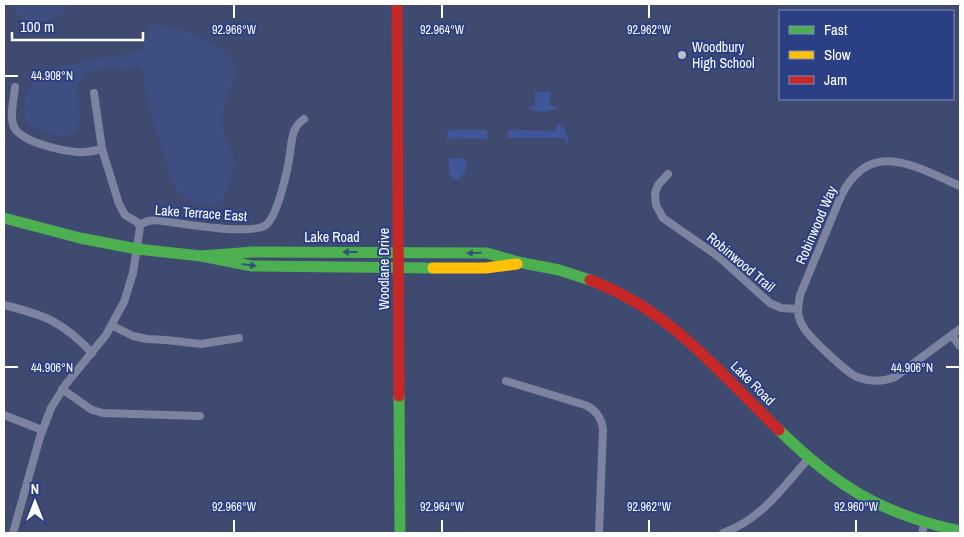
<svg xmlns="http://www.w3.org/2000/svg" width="964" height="537" viewBox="0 0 964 537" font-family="'Archivo Narrow',sans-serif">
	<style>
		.green { fill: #40569b }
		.water { fill: #3f4e80 }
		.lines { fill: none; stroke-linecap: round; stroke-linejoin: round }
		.street { stroke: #7b839f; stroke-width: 8 }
		.fast { stroke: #4caf50; stroke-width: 11 }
		.slow { stroke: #ffc107; stroke-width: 11 }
		.jam { stroke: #c62828; stroke-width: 11 }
		.oneway { fill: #32557a }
		.ticks { fill: none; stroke: #fff; stroke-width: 2 }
		.poi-dot { fill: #bcc0cd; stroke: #2b3f85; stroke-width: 2 }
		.labels { text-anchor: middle; stroke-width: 4; stroke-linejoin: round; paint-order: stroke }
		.poi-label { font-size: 14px; fill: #fff; stroke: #2b3f85; text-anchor: start }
		.street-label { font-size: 14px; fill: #fff; stroke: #2b3f85 }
		.ticks-label { font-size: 12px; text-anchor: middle; fill: #fff; stroke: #2b3f85; stroke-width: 4; stroke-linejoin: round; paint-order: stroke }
	</style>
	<rect width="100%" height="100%" fill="#3f4a71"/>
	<path class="green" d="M535,92H550V106L558,107C548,113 538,113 528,107L535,106Z
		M448,122L449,130H487V139L449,138L448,146L447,143Z
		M558,123C565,127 570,138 567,146H566L565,138H508V130L556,131Z
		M464,158L467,160L465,172L458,179H453L449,173V159Z"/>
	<path class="water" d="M13,4H69C66,12 59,15 52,19C35,28 17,25 13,4Z
		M153,25C173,24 230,44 234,66C237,84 219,106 222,125C223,138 233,149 234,161C234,169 231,177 228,184C227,188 226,194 223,198C214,213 190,203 180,193C177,191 175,187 173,184L147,100L144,75L141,68L137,66L87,71L80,78L77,85L79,117L78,130C75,133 73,135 68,136C60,137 32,129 27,123C24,119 24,113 24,108C23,90 36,76 51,68L140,51C147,43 145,31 153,25Z"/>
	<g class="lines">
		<path class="street" d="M15,87C14,99 9,116 14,127C21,142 62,151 78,152C86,153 94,151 102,149
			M668,174L658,185L655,193L656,205L663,218L719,257L770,303L781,308L798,309C798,316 800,322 804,328C811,339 846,372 857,377C870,382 883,382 895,377L960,329
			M139,225L148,221L156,220C177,223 251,236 266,225C278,215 288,169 290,153C292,139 292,127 304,119
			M4,305C45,315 63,322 92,353
			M798,309L800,295L841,196C870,137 916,167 960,186
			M113,326L133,336L147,339L166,340L201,344L239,338
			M952,336L960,346
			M506,381L585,405C596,410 601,417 603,429L599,533
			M62,389L92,410L103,413L200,416
			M4,415L42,430
			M13,533L40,437L51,408L66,384L106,335L124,302L133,273L140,227L137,222L125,215L119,204L102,149L94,93
			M723,533C762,519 782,488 809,458
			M922,533L925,522"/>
		<path class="fast" d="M4,218L80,238L137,249L201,256L252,266L433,268
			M201,256L253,252L487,253L518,262L559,270L590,280
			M399,396L400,533
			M779,430C836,486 881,514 960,531"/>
		<path class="slow" d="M433,268H486L517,264"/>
		<path class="jam" d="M397,4L399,396
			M590,280C672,311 718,372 779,430"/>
	</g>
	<defs><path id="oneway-solid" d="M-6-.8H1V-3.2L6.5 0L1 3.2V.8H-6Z" transform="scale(1.25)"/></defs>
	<g class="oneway">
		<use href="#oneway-solid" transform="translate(350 252) rotate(180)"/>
		<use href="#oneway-solid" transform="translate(474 253) rotate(179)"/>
		<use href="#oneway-solid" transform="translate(249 265) rotate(8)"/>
	</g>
	<path class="ticks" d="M234,5V18M442,5V18M649,5V18M5,76H18M5,367H18M946,367H959M234,520V532M442,520V532M649,520V532M856,520V532"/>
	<circle class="poi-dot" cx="682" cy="55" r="5"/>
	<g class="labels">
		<g class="poi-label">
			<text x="692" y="52">Woodbury<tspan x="692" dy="16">High School</tspan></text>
		</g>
		<g class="street-label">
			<text transform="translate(201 213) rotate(4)" y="5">Lake Terrace East</text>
			<text transform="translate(816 225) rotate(-67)" y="5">Robinwood Way</text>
			<text x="332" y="242">Lake Road</text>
			<text transform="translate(741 262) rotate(40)" y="5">Robinwood Trail</text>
			<text transform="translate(384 269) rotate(-90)" y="5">Woodlane Drive</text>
			<text transform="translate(753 383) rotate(45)" y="5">Lake Road</text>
		</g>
	</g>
	<g class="ticks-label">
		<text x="234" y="34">92.966°W</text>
		<text x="442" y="34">92.964°W</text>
		<text x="649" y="34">92.962°W</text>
		<text x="52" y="80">44.908°N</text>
		<text x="52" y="372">44.906°N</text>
		<text x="912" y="372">44.906°N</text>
		<text x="234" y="511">92.966°W</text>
		<text x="442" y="511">92.964°W</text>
		<text x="649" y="511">92.962°W</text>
		<text x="856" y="511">92.960°W</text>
	</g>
	<rect width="964" height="537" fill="none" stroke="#ffffff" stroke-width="10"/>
	<rect x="779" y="10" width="175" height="90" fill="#2b3f85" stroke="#808cb6"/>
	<rect x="789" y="26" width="25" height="8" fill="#4caf50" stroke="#808cb6"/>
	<text x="824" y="35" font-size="15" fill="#ffffff">Fast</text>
	<rect x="789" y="51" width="25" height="8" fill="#ffc107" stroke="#808cb6"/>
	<text x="824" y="60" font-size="15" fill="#ffffff">Slow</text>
	<rect x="789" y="76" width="25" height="8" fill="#c62828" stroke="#808cb6"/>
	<text x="824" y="85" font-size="15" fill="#ffffff">Jam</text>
	<g transform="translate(35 502)" stroke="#2b3f85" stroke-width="4" paint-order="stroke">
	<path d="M0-4L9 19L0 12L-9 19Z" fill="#ffffff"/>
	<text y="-8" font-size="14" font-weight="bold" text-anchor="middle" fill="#ffffff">N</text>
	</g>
	<path d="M12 32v8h131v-8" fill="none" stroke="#ffffff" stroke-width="2.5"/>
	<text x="20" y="32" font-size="15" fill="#ffffff" stroke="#2b3f85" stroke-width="4" paint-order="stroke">100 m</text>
</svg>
